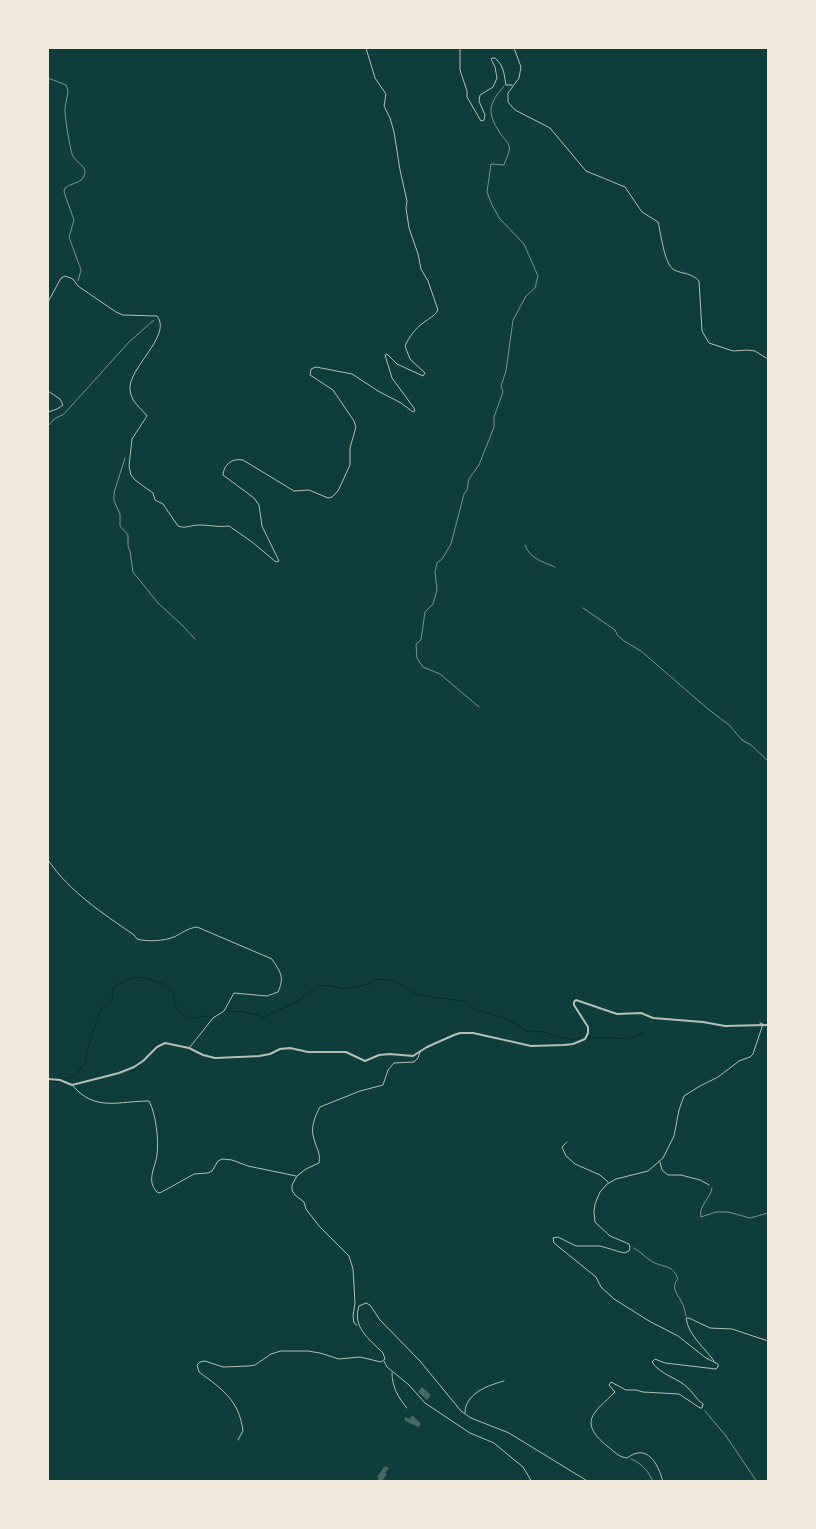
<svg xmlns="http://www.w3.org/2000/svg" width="816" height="1529" viewBox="0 0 816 1529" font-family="'Titillium Web',sans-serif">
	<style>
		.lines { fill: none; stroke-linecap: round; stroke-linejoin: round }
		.stream { stroke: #0a2a2b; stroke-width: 1 }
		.building { fill: #486865 }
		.path { stroke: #f1e9da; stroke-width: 0.5 }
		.minor { stroke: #b8beb3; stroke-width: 1 }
		.tertiary { stroke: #b8beb3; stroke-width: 2 }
	</style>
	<rect width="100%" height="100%" fill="#0f3d3e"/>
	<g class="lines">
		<path class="stream" d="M226,1011L244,1012L264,1017L298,1001L318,986L326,985L346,989L369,984L373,980L379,979L397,982L418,995L463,1001L477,1010L507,1019L527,1031L544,1032L571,1040L581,1037
			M589,1037L629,1039L643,1033
			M65,1079L75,1076L85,1063L91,1036L97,1020L102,1009L112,999L114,986L132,978L141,977L163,984L173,993C177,1011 173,1008 189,1019L203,1016L212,1017
			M48,1081L60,1082"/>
	</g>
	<path class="building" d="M422,1387L431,1395L427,1400L418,1392Z
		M412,1415L421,1424L418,1427L404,1420L406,1417L410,1419Z
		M385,1466L389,1468L385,1473L387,1474L381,1482H379L377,1480L379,1478L377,1477Z"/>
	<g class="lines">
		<path class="path" d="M48,78L66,85C71,94 64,102 65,112C66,124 69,143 72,154C74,161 85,165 85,172C84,184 72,182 65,188L64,192L74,220L69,237L81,270L78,281
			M48,426L54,419L64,414L129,342L154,320
			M125,458L114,493V501L120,514V526L128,535V546L130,551L133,572L158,603L182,625L195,639
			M525,545C529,558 543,562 555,567
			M583,608L615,630L618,636L624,641L641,651L708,709L729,725L742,740L751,745L768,761
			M479,707L440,674L423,667L417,658L416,644L421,640L425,612L433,604L437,590L435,572L437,563L442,559L451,544L464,494L467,490L469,479L479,465L494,427V417L503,392L501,386L506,371L513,320L526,296L535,288L538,276L524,244L500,219L492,205L487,192L491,164L504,165C505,160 511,151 509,146C508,141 502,137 500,133C486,111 489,104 504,86
			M712,1188C711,1198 698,1206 701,1217L716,1212H728L750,1218L768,1213
			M634,1248C641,1252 648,1260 655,1263C667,1268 672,1265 678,1279C670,1288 678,1294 682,1303C684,1307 685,1311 686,1316
			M705,1411L726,1436L757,1482
			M631,1459C641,1463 649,1471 653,1482"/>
		<path class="minor" d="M460,48V70L467,91V97L481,121L484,120L485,115L479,101L480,95L493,87L497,78L495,67L491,59L492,58H495C504,66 504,74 506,85H512
			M514,48L521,67L519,78L508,93V102L515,110L550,128L586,171L625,187L642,212L658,222C661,233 664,264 674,270C683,274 692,273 699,281L702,331L709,343L733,351L747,350L755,351L768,359
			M48,302L61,278L65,276L73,279L78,286L116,312L123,315L157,316C173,335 127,369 130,390C131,402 141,408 147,416L132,439L129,466L131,475L135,480L153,493L155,500L163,504L178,526C184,528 185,527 191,526C203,523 216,528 229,526L252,542L276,562L279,561L262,526L259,505L254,498L223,475C224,464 232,458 243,460L294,491L309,490L328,498L332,497L338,491L350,465V448L356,427L354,421L333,390L310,375L311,369L316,367L352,374L378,391L401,403L413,412L415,411L414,408L392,378L385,355L387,354L397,364L423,376L425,373L410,359L405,346C409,337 415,329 423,323C429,318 434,317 438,310L428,281L421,269L418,254L409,228L406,208L407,201L400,170L394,132L390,118L384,106L386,94L375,78L366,48
			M48,391L60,399L63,405L57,409L48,412
			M48,860C71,893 101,912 134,935L137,939C147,942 164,941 174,937C182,933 188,928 197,927L272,959C280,972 285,976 278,992L267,996L234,993L224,1011L213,1018L190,1047
			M73,1086C95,1112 119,1101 149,1101C156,1114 159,1141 157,1155C155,1169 146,1180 157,1192L160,1193L194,1174L208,1173L212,1171L218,1161L222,1159L232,1160L248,1166L296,1176
			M567,1142L562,1147L566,1156L575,1164L600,1175L608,1182
			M660,1162L662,1170L668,1175H681L700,1180L709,1185
			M357,1325L354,1323L353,1316L355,1303L353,1269L349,1256L319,1226L306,1209L304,1202L295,1195L292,1190V1185L297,1176L306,1169L319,1163C321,1153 316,1148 314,1139C310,1128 315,1116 320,1107L360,1091L383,1085L388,1070L394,1063L414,1062L418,1058L420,1052
			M384,1361L387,1367L409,1385L425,1403L470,1433L494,1443L501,1449L523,1467L532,1482
			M714,1361C705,1348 688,1335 686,1318H689L710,1328L732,1329L768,1341
			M392,1373C392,1386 398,1398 407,1408
			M465,1413C465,1393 489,1385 504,1381
			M238,1440L243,1431C239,1400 222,1389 199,1372L197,1365L200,1362L205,1361L223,1367L249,1366L255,1365L271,1354L281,1351H308L320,1353L339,1359L360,1357L381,1362L385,1359L383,1353C369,1339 352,1327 359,1306L366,1303L370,1305L380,1320L420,1361L461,1411L471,1418L509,1433L589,1482
			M663,1482C658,1463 647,1443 627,1458C618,1457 614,1451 607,1446C577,1421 595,1412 615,1392L609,1385L611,1382L626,1390H636L643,1392L679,1394L700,1408H702L703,1404C697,1400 694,1394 689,1389C679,1378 660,1375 652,1362L655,1359L665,1363L716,1369L718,1367V1364L706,1358L678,1336L649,1321L614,1299L601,1287L596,1277L554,1243L553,1238L558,1237L576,1246H600L624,1253L629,1251L630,1248L629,1244L610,1236L595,1222L594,1211L595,1204L600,1192L607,1184L616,1179L648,1171L663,1158L674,1136L679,1110L684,1096L700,1086L718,1077L739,1061L750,1057L753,1054L763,1024L760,1023"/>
		<path class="tertiary" d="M48,1079L60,1080L72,1085L119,1073L134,1067L143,1061L157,1047L165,1043L189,1048L203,1055L215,1058L259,1056L270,1054L280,1049L290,1048L308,1052H346L365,1061L379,1055L390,1054L413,1056L427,1047L454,1035L460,1033H473L531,1046L564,1045L573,1044L585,1039L588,1033V1027L574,1005V1002L576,1000L617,1014L641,1013L653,1018L703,1022L725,1026L768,1025"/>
	</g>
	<rect width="816" height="1529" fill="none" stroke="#f1e9da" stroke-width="98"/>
</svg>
